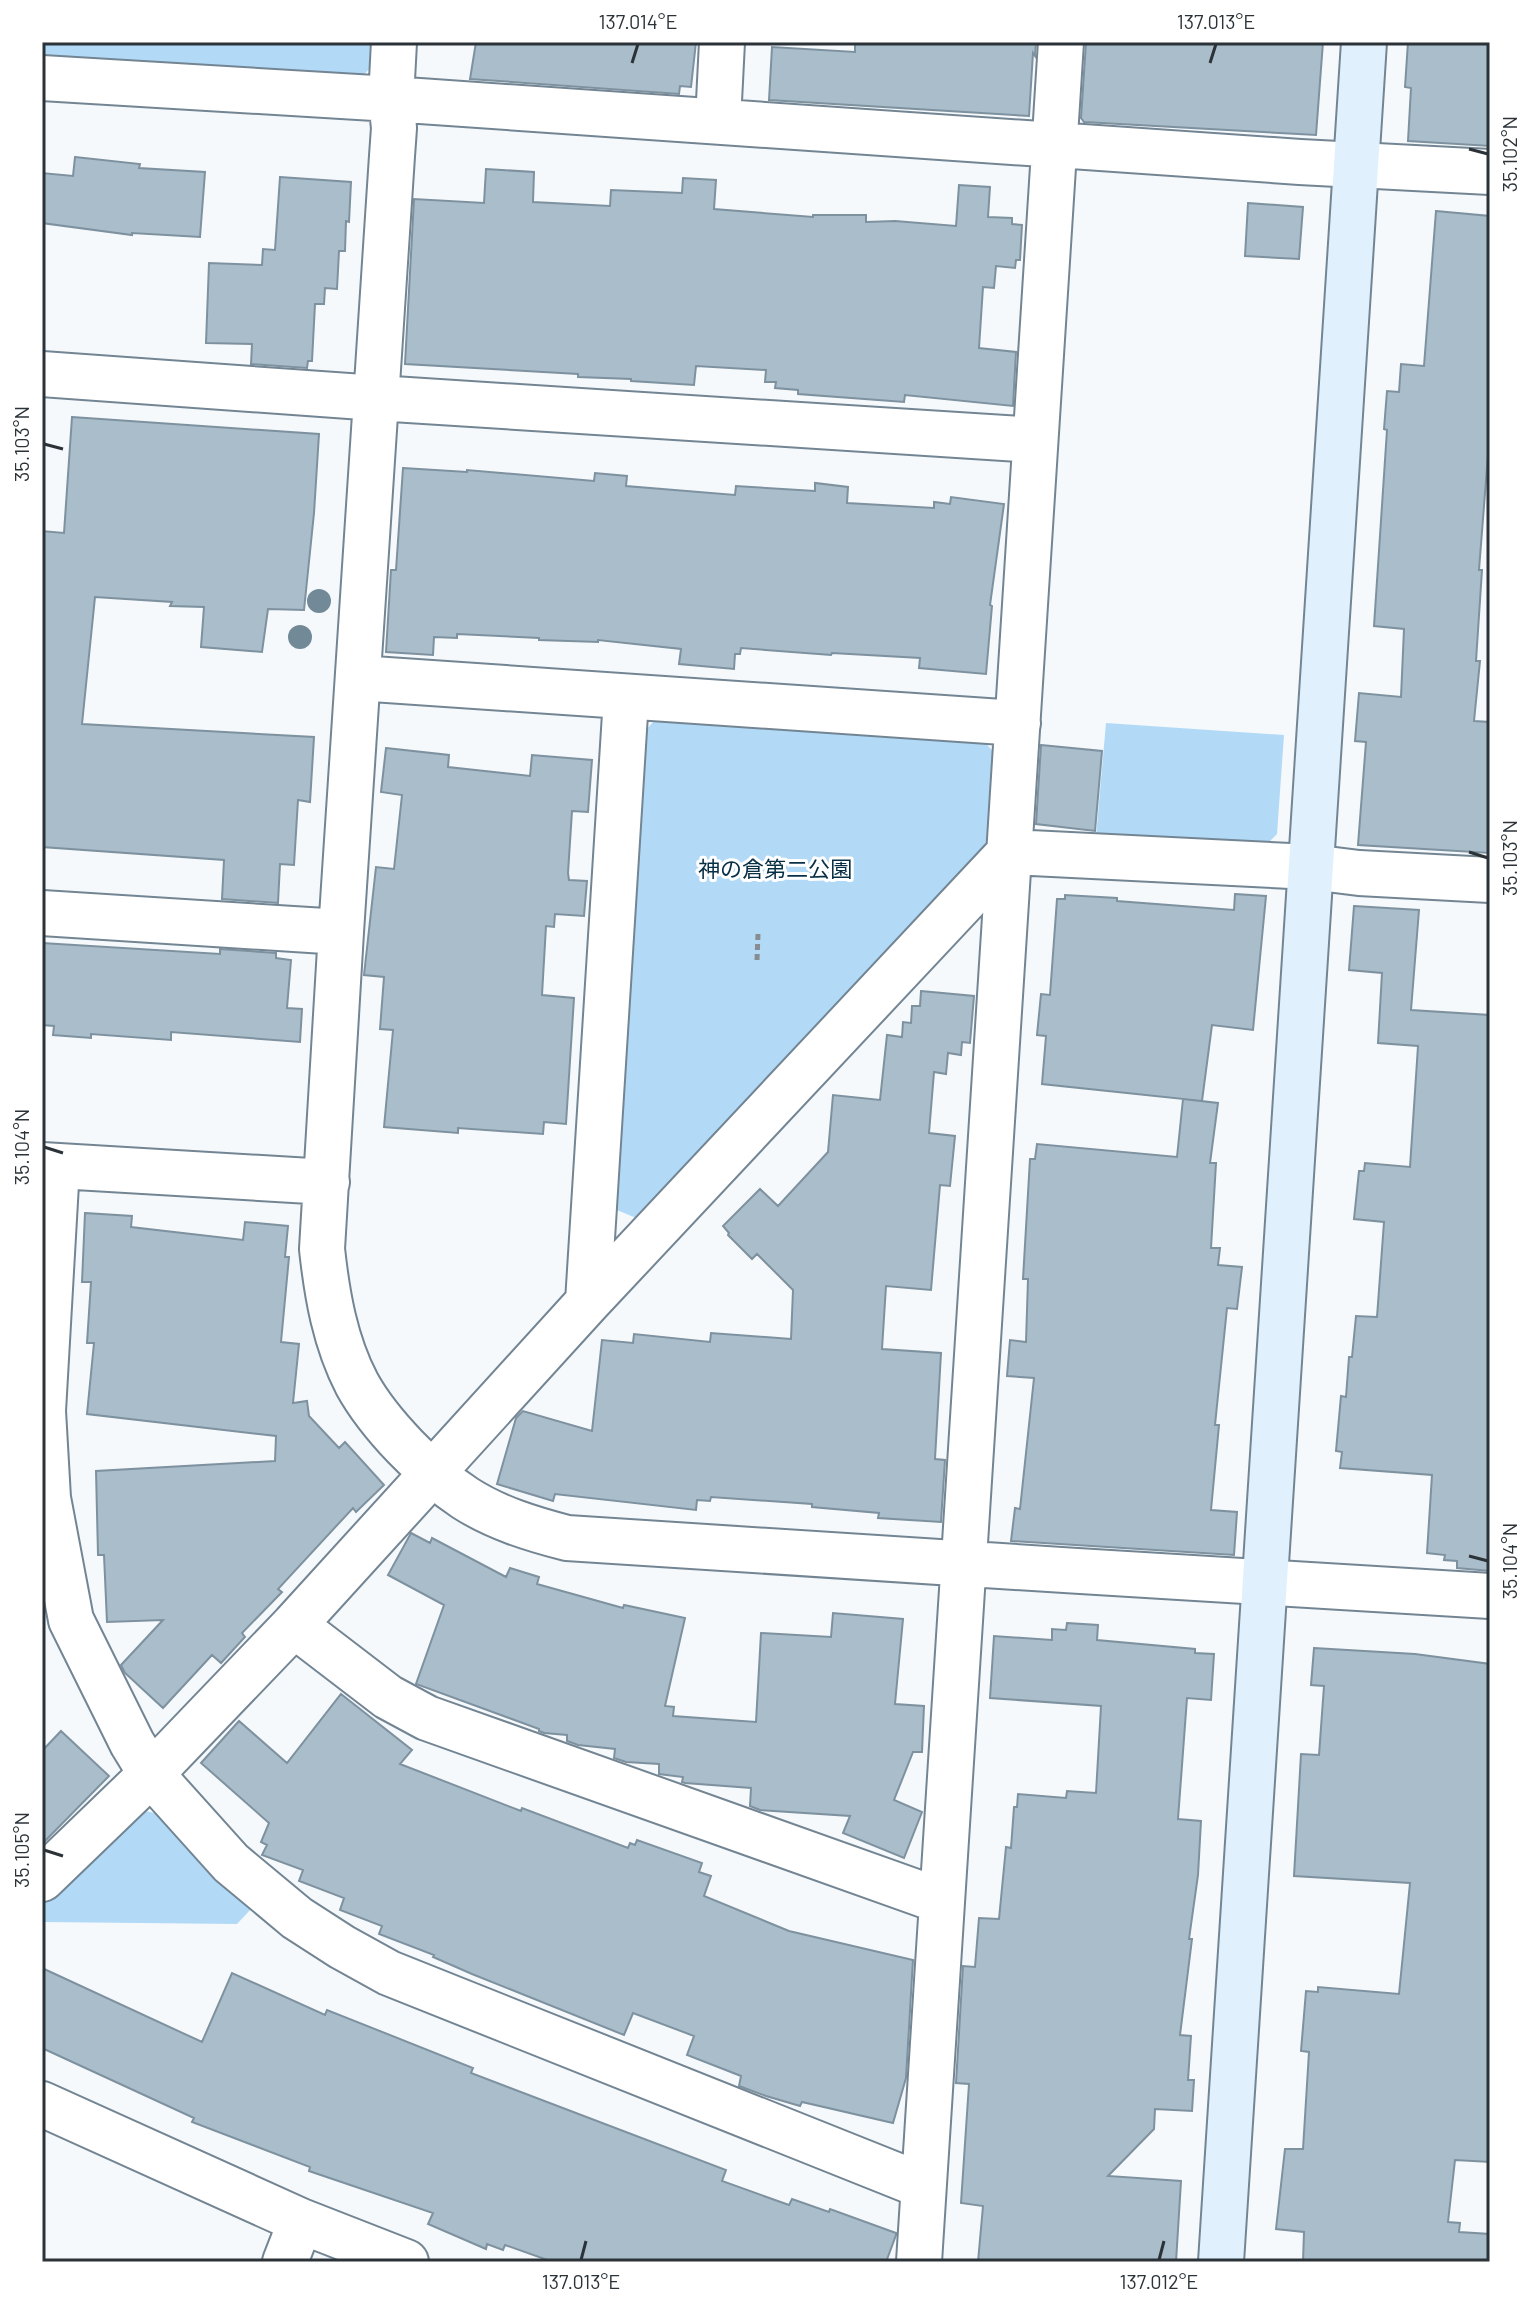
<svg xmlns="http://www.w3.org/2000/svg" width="1532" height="2304" viewBox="0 0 1532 2304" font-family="Barlow,'Noto Sans JP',sans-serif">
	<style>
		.green { fill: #b2daf7 }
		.building { fill: #a9bdcb; stroke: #7e919f; stroke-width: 2 }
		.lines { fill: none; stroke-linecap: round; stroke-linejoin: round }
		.street-casing { stroke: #738593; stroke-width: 48 }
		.secondary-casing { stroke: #738593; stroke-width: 48 }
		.path { stroke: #878d91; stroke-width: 5; stroke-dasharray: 6 4; stroke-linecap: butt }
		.street { stroke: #fff; stroke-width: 44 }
		.secondary { stroke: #e0f1fd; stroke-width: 44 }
		.tree { fill: #728a97 }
		.ticks { fill: none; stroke: #2b3338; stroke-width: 3 }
		.labels { text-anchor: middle; stroke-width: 6; stroke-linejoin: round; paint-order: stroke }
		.park-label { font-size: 22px; fill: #072f45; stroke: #fff }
		.neatline { fill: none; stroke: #2b3338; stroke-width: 3 }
		.ticks-label { font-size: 20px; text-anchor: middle; fill: #2b3338 }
	</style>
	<rect width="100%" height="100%" fill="#f5f9fc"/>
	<path class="green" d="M42,42H374L372,66L358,81L42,60Z
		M656,719L984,741L996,755L989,845L641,1220L612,1208L642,734Z
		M1106,723L1284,735L1277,834L1264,847L1096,837Z
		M142,1810L158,1814L252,1908L237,1924L42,1922V1904Z"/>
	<path class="building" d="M476,42H696L691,87L680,86L679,94L470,79Z
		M855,42H1036L1035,56L1033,53L1029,116L769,100L772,47L855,52Z
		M1086,42H1323L1316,135L1084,122L1081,118Z
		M1408,42H1490V146L1408,141L1411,88L1405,87Z
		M75,157L140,164L139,168L205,172L200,237L132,233V235L42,223V173L73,176Z
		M486,169L534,172L533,202L610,206L611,190L682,193L683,178L716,180L714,209L813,217V215H866V222L895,221L956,226L959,185L990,187L988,217L1012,218V224L1022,225L1020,260H1016L1015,268L996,266L994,288L983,287L979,348L1016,352L1013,406L905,395L904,402L798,394V390L775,388L776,382H765L766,370L696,366L694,385L631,381V379L578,377V374L405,364L414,199L484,203Z
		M280,177L351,182L349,222L346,221L345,251H339L337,289L325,288L324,304H315L312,361H308L307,368L251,364L252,344L206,343L209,263L262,265L263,249L275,250Z
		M1248,203L1303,207L1299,259L1245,256Z
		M1436,211L1490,216V429L1479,570H1482L1476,661H1480L1474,721L1490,722V853L1358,845L1366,742L1355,741L1359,693L1401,697L1404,629L1374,626L1387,430L1384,429L1387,391L1399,392L1401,364L1424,366Z
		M72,417L319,434L314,513L304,610L268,609L262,652L201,647L204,607L170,606L172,602L95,597L82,724L314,737L310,802L298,800L294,865L280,864L278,903L222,899L224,860L42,847V531L64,533Z
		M403,468L467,472V470L594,481L595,473L627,476L626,486L735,495L736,486L815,491V483L848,487L847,503L934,508V502L950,504L951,497L1004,504L990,605L992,606L986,674L919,668L920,658L832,653L831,655L741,648L740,654H735L734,669L679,664L681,649L598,640V642L539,640V638L457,634V638L434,637L433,655L386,652L391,570H396Z
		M1041,745L1102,751L1095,831L1036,824Z
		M386,748L449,755L448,767L530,776L532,755L592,760L588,812L572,811L568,873L569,880L587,881L584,916L555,914L554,927L546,926L542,995L574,998L566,1124L544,1122L543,1134L458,1128V1133L384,1127L393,1030L380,1029L384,977L364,975L376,867L394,869L402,795L381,792Z
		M1235,894L1266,896L1253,1030L1212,1025L1202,1101L1042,1084L1046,1036L1037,1035L1041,994L1050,995L1057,899H1065V895L1117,898V901L1234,910Z
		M1354,906L1419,910L1411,1010L1490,1015V1571L1457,1568V1561L1444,1560L1445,1555L1427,1553L1432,1475L1340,1468L1342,1452L1336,1451L1341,1396L1346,1397L1349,1357H1352L1356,1316L1377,1317L1384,1222L1354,1219L1359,1171H1364L1365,1163L1410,1167L1418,1046L1378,1043L1382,973L1349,970Z
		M42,943L220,954V949L276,953V958L291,960L287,1008L302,1009L300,1042L171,1032V1040L91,1034V1038L53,1035L54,1026L42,1025Z
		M921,991L974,996L970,1043L962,1042L961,1055L948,1053L946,1074L934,1072L929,1133L955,1136L950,1186L940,1185L931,1290L886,1286L882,1349L941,1353L935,1459L945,1460L941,1522L878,1518L879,1513L812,1507V1504L711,1497L710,1501L697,1500L696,1510L555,1494L553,1501L497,1484L516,1418L523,1411L592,1431L602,1340L633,1343L634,1334L710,1342L711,1333L791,1339L793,1290L757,1254L752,1259L728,1235L729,1233L723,1226L760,1189L778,1206L828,1152L833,1095L880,1100L887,1035L902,1037L903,1022L911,1023L912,1006H920Z
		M1183,1099L1218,1103L1210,1163H1216L1211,1248H1220L1218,1265L1242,1267L1237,1309L1227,1308L1215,1425H1219L1211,1510L1237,1512L1234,1555L1011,1541L1015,1508L1020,1509L1034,1378L1007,1376L1010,1340L1026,1342L1028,1279H1023L1030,1159H1035L1037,1144L1177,1157Z
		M85,1213L132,1216L131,1227L243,1240L245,1222L288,1226L285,1257H289L281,1342L299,1344L293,1403L307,1401L309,1416L339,1448L345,1442L384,1485L356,1512L353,1508L278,1589L282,1592L242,1633L245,1637L221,1663L212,1655L163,1708L125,1673L121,1665L163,1620L107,1622L104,1555H98L96,1471L275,1461L276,1436L87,1414L94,1343H87L91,1282H82Z
		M411,1533L430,1543L432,1538L506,1577L510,1568L539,1577L537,1584L623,1608L624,1605L685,1618L665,1706L674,1707L673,1716L756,1722L761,1633L831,1637L833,1613L903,1619L895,1704L924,1706L922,1752H913L894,1800L922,1812L904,1858L843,1833L850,1816L760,1810L750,1806L751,1788L685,1783L682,1782L683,1777L659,1774V1764L626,1762L614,1758L615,1749L578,1745L567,1741V1735L544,1733L539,1731V1729L416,1684L444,1605L388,1575Z
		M1067,1623L1098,1625L1097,1640L1195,1649V1653L1214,1654L1211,1700L1187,1698L1178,1819L1201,1821L1198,1875L1189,1939H1192L1180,2035L1191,2036L1188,2080H1194L1192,2111L1155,2109L1154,2129L1108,2176L1181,2181L1176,2262H978L983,2206L961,2203L969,2084L956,2083L963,1966L975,1967L979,1918L999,1919L1006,1847L1011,1848L1014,1807H1017L1018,1794L1066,1798L1067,1791L1096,1793L1101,1706L990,1698L994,1636L1052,1640V1629L1066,1630Z
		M1314,1648L1415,1654L1490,1664V2162L1455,2160L1448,2222L1460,2223L1459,2232L1490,2234V2262H1303L1304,2232L1276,2229L1285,2149H1303L1309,2052L1301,2051L1306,1991L1318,1992V1987L1399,1994L1410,1883L1294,1876L1301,1754L1319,1755L1324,1686L1311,1685Z
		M341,1694L412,1750L400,1764L521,1811L522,1808L628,1848L630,1843L635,1845L637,1840L702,1863L699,1872L711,1876L704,1896L789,1931L913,1960L906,2078L893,2123L802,2102L800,2106L766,2096L739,2086L741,2076L687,2055L694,2036L633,2013L624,2035L472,1974L433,1957L434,1955L379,1934L382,1926L340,1910L344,1898L299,1881L303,1870L262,1855L267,1845L261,1842L269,1823L201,1763L239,1721L287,1763Z
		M61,1731L109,1776L42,1844V1751Z
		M42,1968L202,2042L232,1973L325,2015L327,2010L473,2068L471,2073L726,2170L722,2181L789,2205L792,2199L829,2212L830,2209L896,2233V2235L886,2262H553L505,2245L503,2250L487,2244L486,2249L428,2224L433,2213L309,2171L310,2167L192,2122L194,2118L42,2048Z"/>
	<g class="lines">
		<g class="street-casing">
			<path id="street" d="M394,42L391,99L394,128L392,156L341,932L322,1249C327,1295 335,1342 357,1384C379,1424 427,1473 465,1498C496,1518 532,1529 567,1538C875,1557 1182,1579 1490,1596
				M42,78L391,99L1300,162L1490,172
				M718,121L722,42
				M42,374L377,398L1035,440
				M358,678L1018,723
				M42,913L341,932
				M42,1165L327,1182
				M57,1166L43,1411L48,1498L71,1620L132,1743L151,1774L231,1863L297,1918L342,1947L389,1973L923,2186
				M588,1302L626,698
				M294,1625L388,1697L427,1718L941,1901
				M42,1879L151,1774L294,1625L588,1302L1010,852L1311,867L1359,873L1490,880
				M42,2104L301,2221L406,2262
				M285,2262L301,2221
				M919,2262L1061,42"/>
		</g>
		<g class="secondary-casing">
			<path id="secondary" d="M1221,2262L1364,42"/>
		</g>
		<path class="path" d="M757,960L758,934"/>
		<use href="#street" class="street"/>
		<use href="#secondary" class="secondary"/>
	</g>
	<g class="tree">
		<circle cx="319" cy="601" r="12"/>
		<circle cx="300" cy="637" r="12"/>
	</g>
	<path class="ticks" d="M632,63L638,44M1210,63L1216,44M1469,149L1488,154M44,444L63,449M1469,852L1488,858M44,1147L63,1153M1469,1556L1488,1561M44,1850L63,1856M581,2260L586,2241M1159,2260L1164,2241"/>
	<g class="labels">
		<g class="park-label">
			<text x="775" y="877">神の倉第二公園</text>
		</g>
	</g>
	<rect width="1532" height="2304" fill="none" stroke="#ffffff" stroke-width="88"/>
	<rect x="44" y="44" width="1444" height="2216" class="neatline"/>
	<g class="ticks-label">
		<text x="638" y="29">137.014°E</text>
		<text x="1216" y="29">137.013°E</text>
		<text transform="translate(1510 154) rotate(-90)" y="7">35.102°N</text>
		<text transform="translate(22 444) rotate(-90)" y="7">35.103°N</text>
		<text transform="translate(1510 858) rotate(-90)" y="7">35.103°N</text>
		<text transform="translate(22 1147) rotate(-90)" y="7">35.104°N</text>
		<text transform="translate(1510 1561) rotate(-90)" y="7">35.104°N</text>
		<text transform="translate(22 1850) rotate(-90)" y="7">35.105°N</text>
		<text x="581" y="2289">137.013°E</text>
		<text x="1159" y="2289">137.012°E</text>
	</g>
</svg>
